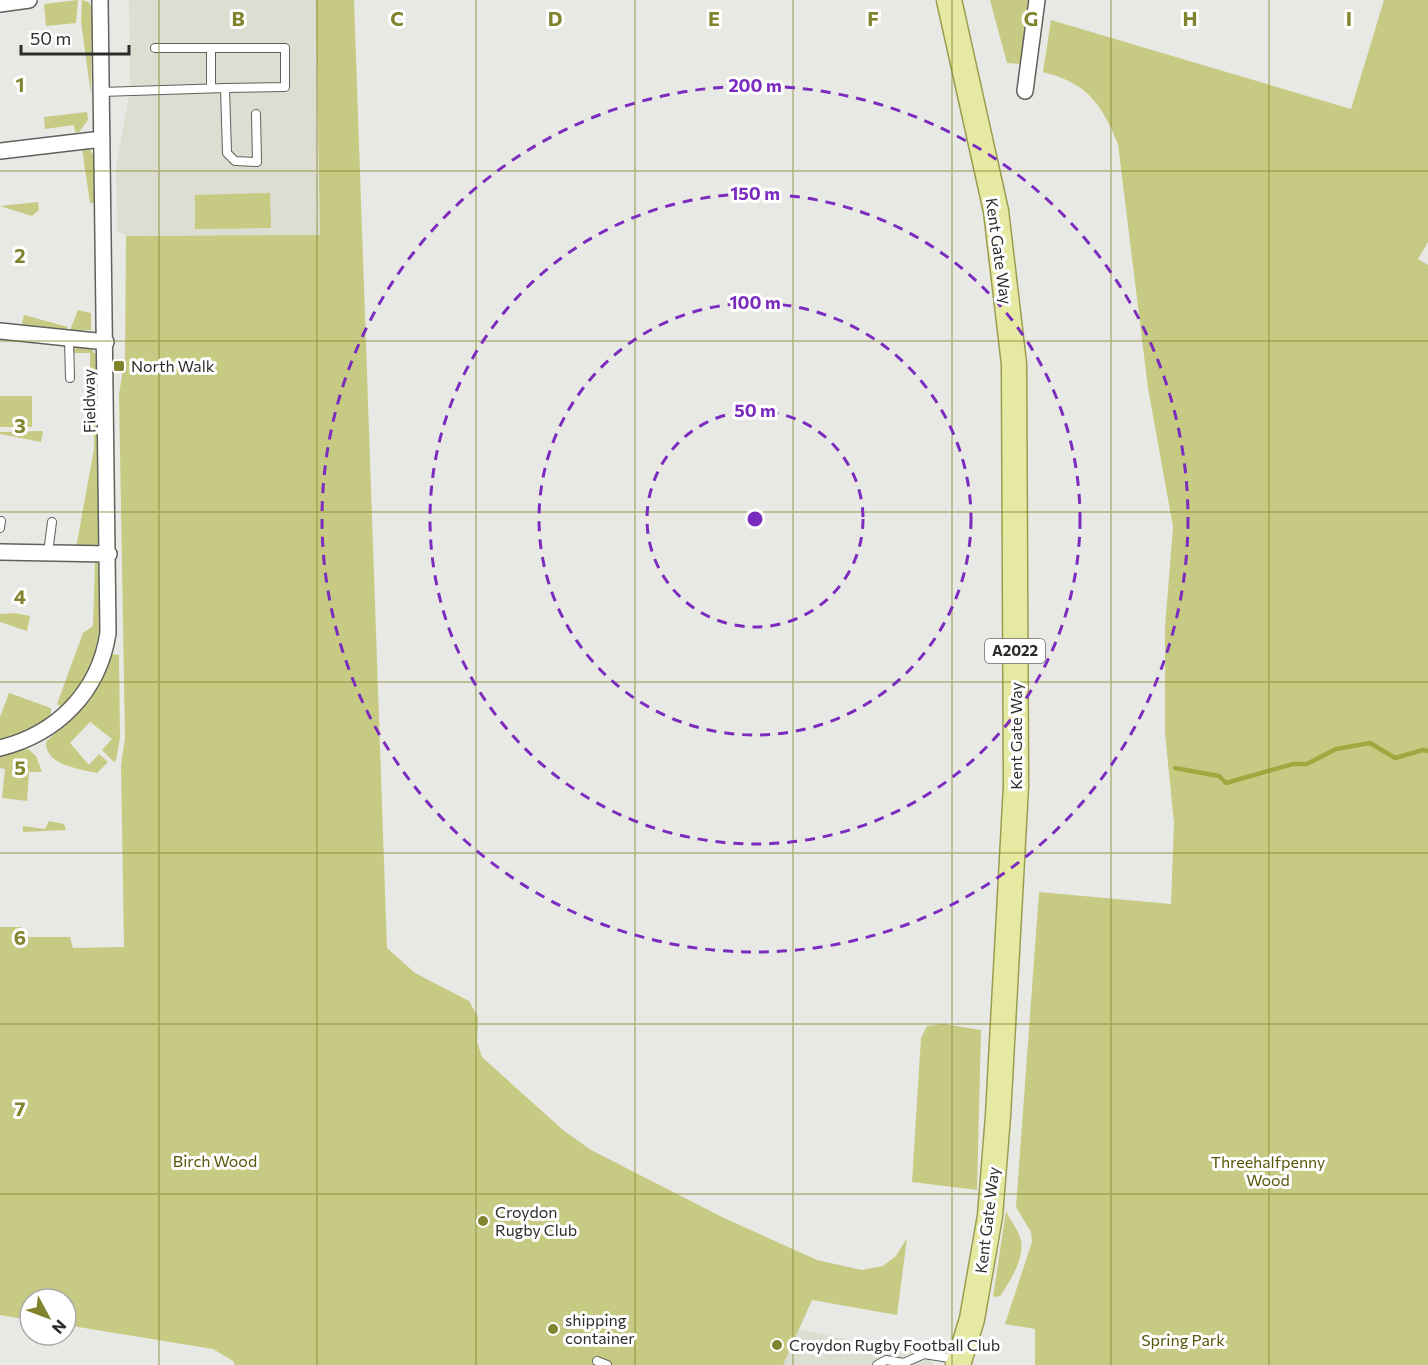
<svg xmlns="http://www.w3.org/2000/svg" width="1428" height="1365" viewBox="0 0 1428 1365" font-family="Commissioner,sans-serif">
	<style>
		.built { fill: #ddded2 }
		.green { fill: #c7ca83 }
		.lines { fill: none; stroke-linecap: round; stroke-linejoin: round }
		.stream { stroke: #a4a740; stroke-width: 4.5 }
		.service-casing { stroke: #60615d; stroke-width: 10 }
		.minor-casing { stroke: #60615d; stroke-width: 18 }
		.primary-casing { stroke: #9a9d50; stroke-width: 27 }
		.service { stroke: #fff; stroke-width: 8 }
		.minor { stroke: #fff; stroke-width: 15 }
		.primary { stroke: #e6e9a2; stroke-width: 24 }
		.grid { fill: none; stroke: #81832d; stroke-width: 1.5; stroke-opacity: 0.55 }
		.ring { fill: none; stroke: #7b2cbf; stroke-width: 3; stroke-dasharray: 10 8 }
		.poi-dot { fill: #81832d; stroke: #fff; stroke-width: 2 }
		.labels { text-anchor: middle; stroke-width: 6; stroke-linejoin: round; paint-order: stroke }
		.shield { fill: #fff; stroke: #6b6b6a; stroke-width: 1.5 }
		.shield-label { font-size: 15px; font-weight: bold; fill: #2c2c2a }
		.street-label { font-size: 16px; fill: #2c2c2a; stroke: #fff }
		.poi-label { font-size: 16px; fill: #2c2c2a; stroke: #fff; text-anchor: start }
		.park-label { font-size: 16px; fill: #555707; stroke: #fff }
		.grid-label { font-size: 20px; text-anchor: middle; font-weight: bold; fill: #81832d; stroke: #fff; stroke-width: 6; stroke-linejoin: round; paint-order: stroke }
		.centre { fill: #7b2cbf; stroke: #fff; stroke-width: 3 }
		.ring-label { font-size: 18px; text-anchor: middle; font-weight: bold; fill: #7b2cbf; stroke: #fff; stroke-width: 6; stroke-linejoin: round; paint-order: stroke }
	</style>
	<rect width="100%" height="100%" fill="#e8e9e4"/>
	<path class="built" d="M129,0H317L320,235L126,236L117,231L116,166L130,91Z
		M799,1329L903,1352L921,1346L935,1348L931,1361L934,1365H783Z"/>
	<path class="green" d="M78,0L76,23L46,26L44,4Z
		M82,0L89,2L92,9L91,95L81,21Z
		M316,0H354L387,948L415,973L469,1001L478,1017L477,1042L482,1057L563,1130L591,1150L724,1218L817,1260L862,1270L883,1266L896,1256L907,1238L897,1315L812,1300L783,1365H235L233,1361L213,1349L66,1325V1299H30V1320L0,1315V927H21L24,937H70L73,948L124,947L121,765L125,738L119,394L125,358L126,236L320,235Z
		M990,0H1028L1021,64L1007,63Z
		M1384,0H1428V242L1418,259L1428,265V1365H1035V1329L1005,1324L1032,1242L1031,1232L1016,1207L1039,892L1171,904L1174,823L1165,733V627L1173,527L1148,388L1118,144C1101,103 1087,83 1043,72L1051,20L1351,109Z
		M87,112L88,120L79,132H75L74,125L45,129L44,117Z
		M88,147L94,156L95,203H90L82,148Z
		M270,193L271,228L195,229V195Z
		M38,202L39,210L32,216L0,206Z
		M78,310L91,313V330H70Z
		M24,315L68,327L66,330L22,324Z
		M74,347L92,349L98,359L100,545L93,548H76L94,449V382H90V353H74Z
		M0,396H32V427H0Z
		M0,432L42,431L43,432L41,442L0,434Z
		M95,560L100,565C101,623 105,662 62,707L57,704L83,633L93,626Z
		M15,613L30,616L27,631L0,622V614Z
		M112,654L119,655L120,738L116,760L114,762L102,750L112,739L90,722L70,743L89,765L99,754L108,762L97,773C79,769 45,765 46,742L85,705L101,682Z
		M9,693L51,708V717L16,736L0,741V717Z
		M28,749L36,756L42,772H29L27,801L2,798L5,769L0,768V756Z
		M49,821L64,824L66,830L23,832V826L45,829Z
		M944,1024L981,1030L977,1190L912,1182L921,1038L927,1026Z
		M1006,1211C1010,1220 1017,1228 1020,1237C1027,1254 1010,1282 1000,1296L993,1297Z"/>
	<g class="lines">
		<path class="stream" d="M1175,768L1219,776L1226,783L1293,764H1307L1336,749L1370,743L1395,758L1423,750L1428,751"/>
		<g class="service-casing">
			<path id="service" d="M155,48H211V88
				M211,48H285V87L225,88
				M101,92L225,88L227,153L235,161L257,162L256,114
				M69,340L70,378
				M0,528L1,521
				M48,553L52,522
				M597,1361L607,1365
				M877,1365L886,1360L904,1363L924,1354L956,1359"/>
		</g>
		<g class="minor-casing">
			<path id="minor" d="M0,4L29,0
				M1025,91L1037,0
				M0,151L102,139
				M0,331L106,342
				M0,552L109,554
				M0,748C57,734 99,692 108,633L100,0"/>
		</g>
		<g class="primary-casing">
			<path id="primary" d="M949,0L996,211L1014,364L1016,786L998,1116L990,1216L972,1319L958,1365"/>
		</g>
		<use href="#service" class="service"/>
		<use href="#minor" class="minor"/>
		<use href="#primary" class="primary"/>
	</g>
	<path class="grid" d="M159,0V1365M317,0V1365M476,0V1365M635,0V1365M793,0V1365M952,0V1365M1111,0V1365M1269,0V1365M0,171H1428M0,341H1428M0,512H1428M0,682H1428M0,853H1428M0,1024H1428M0,1194H1428"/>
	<g class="ring">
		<circle cx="755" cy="519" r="108"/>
		<circle cx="755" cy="519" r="216"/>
		<circle cx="755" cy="519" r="325"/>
		<circle cx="755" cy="519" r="433"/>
	</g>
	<g class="poi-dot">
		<rect x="113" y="360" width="12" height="12" rx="3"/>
		<circle cx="483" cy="1221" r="6"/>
		<circle cx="553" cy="1329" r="6"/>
		<circle cx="777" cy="1345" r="6"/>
	</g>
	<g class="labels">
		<rect class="shield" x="985" y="639" width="60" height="24" rx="4.5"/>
		<g class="shield-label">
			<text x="1015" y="656">A2022</text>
		</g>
		<g class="street-label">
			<text transform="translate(999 251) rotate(82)" y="6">Kent Gate Way</text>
			<text transform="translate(89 401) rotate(-91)" y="6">Fieldway</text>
			<text transform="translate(1016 736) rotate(-90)" y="6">Kent Gate Way</text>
			<text transform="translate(987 1220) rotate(-83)" y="6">Kent Gate Way</text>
		</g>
		<g class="poi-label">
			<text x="131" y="372">North Walk</text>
			<text x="495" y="1218">Croydon<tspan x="495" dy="18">Rugby Club</tspan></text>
			<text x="565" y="1326">shipping<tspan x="565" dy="18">container</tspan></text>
			<text x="789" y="1351">Croydon Rugby Football Club</text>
		</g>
		<g class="park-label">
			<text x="215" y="1167">Birch Wood</text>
			<text x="1268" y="1168">Threehalfpenny<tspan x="1268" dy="18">Wood</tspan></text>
			<text x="1183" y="1346">Spring Park</text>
		</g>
	</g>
	<g class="grid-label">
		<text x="238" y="26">B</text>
		<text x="397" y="26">C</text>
		<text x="555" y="26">D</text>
		<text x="714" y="26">E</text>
		<text x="873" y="26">F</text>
		<text x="1031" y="26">G</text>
		<text x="1190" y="26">H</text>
		<text x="1349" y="26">I</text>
		<text x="20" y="92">1</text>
		<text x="20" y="263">2</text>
		<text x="20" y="433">3</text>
		<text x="20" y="604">4</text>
		<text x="20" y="775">5</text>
		<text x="20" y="945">6</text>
		<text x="20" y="1116">7</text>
	</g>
	<circle cx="755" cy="519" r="9" class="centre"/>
	<g class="ring-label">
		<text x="755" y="92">200 m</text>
		<text x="755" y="200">150 m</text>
		<text x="755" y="309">100 m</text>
		<text x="755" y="417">50 m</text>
	</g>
	<g transform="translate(48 1317) rotate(131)"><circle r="28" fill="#ffffff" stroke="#ababaa" stroke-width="1.5"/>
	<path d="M0-4.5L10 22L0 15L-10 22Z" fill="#81832d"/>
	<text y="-9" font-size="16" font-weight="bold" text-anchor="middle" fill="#2c2c2a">N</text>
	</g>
	<path d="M21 45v9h108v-9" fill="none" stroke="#2c2c2a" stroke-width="3"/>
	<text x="30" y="45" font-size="18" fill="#2c2c2a" stroke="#ffffff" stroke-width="4.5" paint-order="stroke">50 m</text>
</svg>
